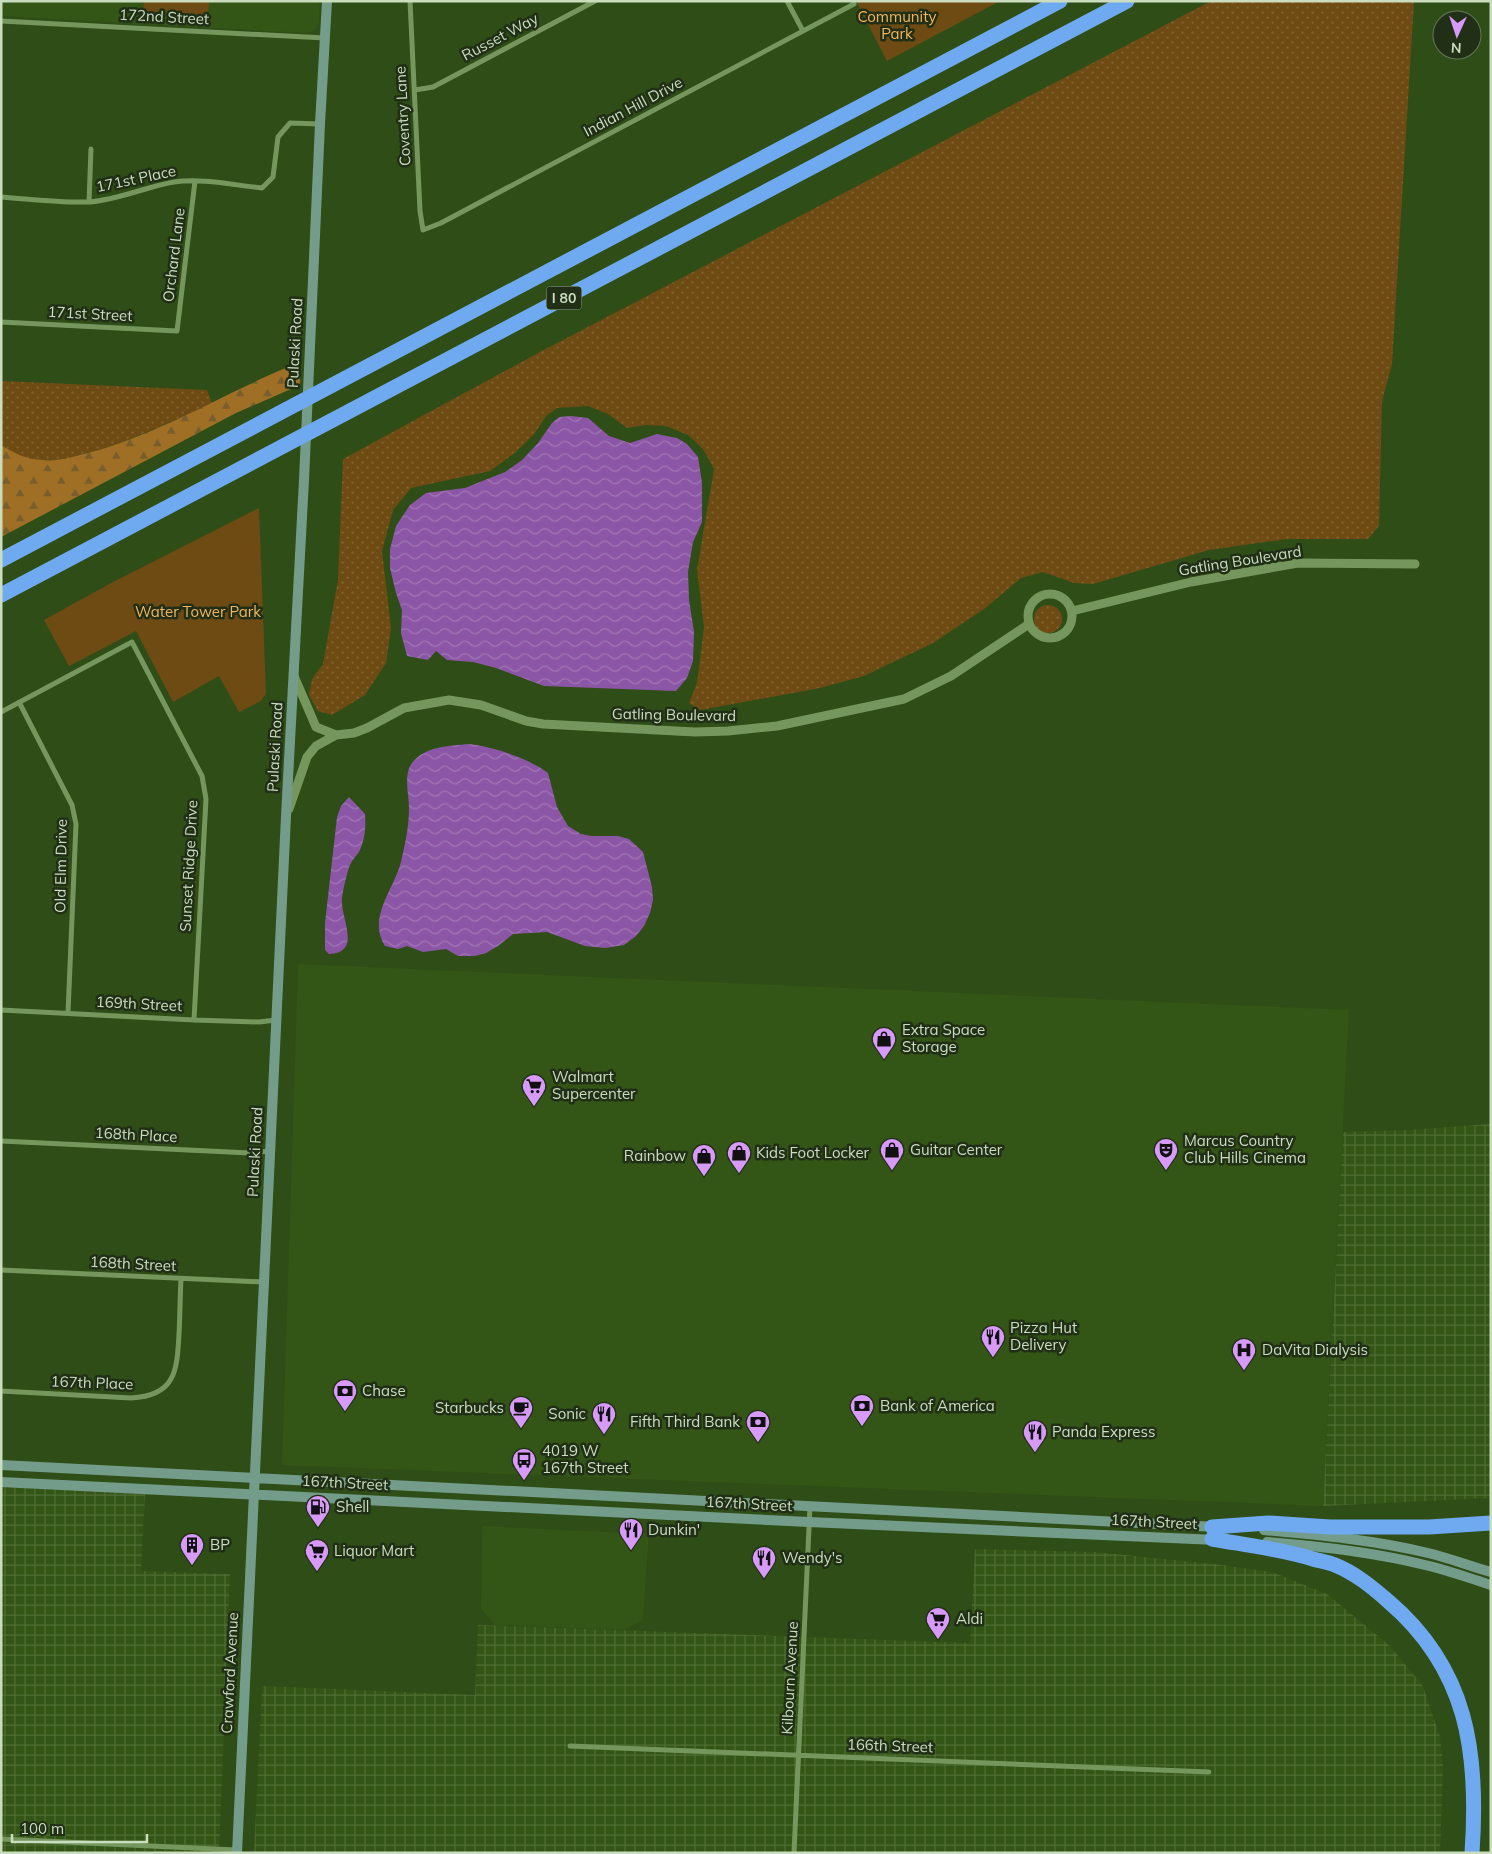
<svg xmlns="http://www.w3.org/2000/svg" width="1492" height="1854" viewBox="0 0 1492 1854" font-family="Mulish,sans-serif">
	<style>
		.built { fill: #335515 }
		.industrial { fill: url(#industrial-grid) }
		.grass { fill: url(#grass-dots) }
		.forest { fill: url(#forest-firs) }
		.green { fill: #6f4b14 }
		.water { fill: url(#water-waves) }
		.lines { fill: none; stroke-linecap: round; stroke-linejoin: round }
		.minor { stroke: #75975e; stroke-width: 5 }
		.tertiary { stroke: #75975e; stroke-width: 9 }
		.secondary { stroke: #739d8a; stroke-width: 10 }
		.motorway { stroke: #6faaf1; stroke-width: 15 }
		.labels { text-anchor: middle; stroke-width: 5; stroke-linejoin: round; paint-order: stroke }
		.shield { fill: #212f17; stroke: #98a98d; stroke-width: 1 }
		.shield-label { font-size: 14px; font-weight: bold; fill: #cbddbf }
		.street-label { font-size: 15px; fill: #cbddbf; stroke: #212f17 }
		.park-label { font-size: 15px; fill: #f5b45a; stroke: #212f17 }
		.poi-label { font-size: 15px; fill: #cbddbf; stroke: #212f17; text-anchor: start }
	</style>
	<defs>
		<pattern id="industrial-grid" width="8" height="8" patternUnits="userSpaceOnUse" patternTransform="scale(1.25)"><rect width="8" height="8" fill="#335515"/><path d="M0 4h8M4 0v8" fill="none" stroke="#4f6d35"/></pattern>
		<pattern id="grass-dots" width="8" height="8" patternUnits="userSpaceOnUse" patternTransform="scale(1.25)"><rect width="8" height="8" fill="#6f4b14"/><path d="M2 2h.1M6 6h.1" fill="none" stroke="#826434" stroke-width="1.8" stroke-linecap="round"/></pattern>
		<pattern id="forest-firs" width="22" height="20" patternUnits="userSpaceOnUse" patternTransform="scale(1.25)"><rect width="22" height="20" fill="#9f6f25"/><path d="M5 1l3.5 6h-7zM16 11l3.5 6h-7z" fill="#785d2d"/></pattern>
		<pattern id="water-waves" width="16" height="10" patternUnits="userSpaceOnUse" patternTransform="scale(1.25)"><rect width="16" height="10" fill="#8c56a6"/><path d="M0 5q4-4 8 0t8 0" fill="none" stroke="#a076b4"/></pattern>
	</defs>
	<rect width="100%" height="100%" fill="#2f4d16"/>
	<path class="built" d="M1,1H320L319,22L317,28L312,32L305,33L1,16Z
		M298,964L1349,1010L1323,1506L282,1465Z
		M482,1526L649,1534L643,1620L624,1630L495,1625L481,1609Z"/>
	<path class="industrial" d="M1491,1124V1498L1323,1506L1343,1132L1409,1130Z
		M1,1485L145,1493L141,1571L230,1574L219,1853H1Z
		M975,1549L1095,1552L1214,1564L1272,1572L1327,1594L1389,1645L1423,1686L1440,1737L1443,1766L1440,1853H254L262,1686L475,1695L478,1625L970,1643Z"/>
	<path class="grass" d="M1211,1H1414L1392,364L1382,401L1379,526L1368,539H1287L1209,550L1093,584L1074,583L1043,572L1021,578L984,609L933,643L864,676L820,688L700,710L689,703L697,683L704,627L697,570L714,469L703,449L688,435L666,426L646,425L627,428L608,414L588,406L557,408L546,416L535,433L516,452L490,471L411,488L393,510L382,551L391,628L386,663L365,695L332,715L318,711L309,695L312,679L323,664L338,580L343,459L540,352Z
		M1,381L207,390L212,403C170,422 64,475 21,457C14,454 8,449 1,445Z
		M1034 619a14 14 0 1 1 28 0a14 14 0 1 1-28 0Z"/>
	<path class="forest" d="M300,362V385L236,413L1,537V445C16,454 25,459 43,460C57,462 75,456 88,453C163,433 229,390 300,362Z"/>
	<path class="green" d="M144,1H209L208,15L143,11Z
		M856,1H1000L887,61Z
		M259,508L266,694L261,701L239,712L219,676L173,702L136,631L69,666L44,620L113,582Z"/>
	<path class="water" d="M571,416L588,418L609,436L630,443L657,434L677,438L687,444L698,457L702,483V522L693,542L688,572L689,600L694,632L693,661L687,678L676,691L544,686L496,668L473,662L447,660L436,651L428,660L407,656L401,633L402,610L396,593L390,568V549L396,526L410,505L426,493L465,488L505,472L522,460L538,443L552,423L559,417Z
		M469,744C491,746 530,759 548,773L557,807L568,826L581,834L591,836H618L629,839L643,852L652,887L653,900L650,913L644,926L636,936L624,945L605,948L585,946L547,932L513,934L498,946L486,953L475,956H458L446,949L423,952L407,946L398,949L385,946C366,916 397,887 402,857C406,841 409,824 409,808C409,793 403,776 412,763C425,746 449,746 469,744Z
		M349,797L365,814C366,826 365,841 359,852C356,856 352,860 350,865C347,872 343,890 342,898C340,919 363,952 329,954L325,950V923L337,817L341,806Z"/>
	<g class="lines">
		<path class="minor" d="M410,1L420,211L423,230L441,223L854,4
			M787,1L803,31
			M1,21L325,38
			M415,90L433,87L595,1
			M1,197C28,199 62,203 89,202C118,200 145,187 174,182C202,178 233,185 262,188L273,177L278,137L290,123L320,124
			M89,202L91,149
			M1,322L177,331L195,181
			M19,702L72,805L76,824L68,1013
			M1,712L132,642L202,776L206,799L194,1020
			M1,1010L194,1020L259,1022L276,1020
			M1,1141L250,1153L270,1151
			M1,1270L264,1282
			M1,1391L131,1398C176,1396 177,1370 179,1334C180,1316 180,1297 181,1279
			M570,1746L1209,1772
			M1,1839L237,1850
			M794,1853L810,1506"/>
		<path class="tertiary" d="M1028 616a22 22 0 1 1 44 0a22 22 0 1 1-44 0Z
			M1072,611L1191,582L1298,563L1415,564
			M294,676L316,727L336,735
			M289,809L307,757L316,746L336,735L354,733L367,728L404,708L449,700L481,705L526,721L543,724L695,732L728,731L777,726L904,699L951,676L1029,624"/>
		<path class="secondary" d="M1,1465L1217,1527
			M1,1482L809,1522L1217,1540
			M1264,1530C1319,1535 1374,1540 1428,1553C1449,1558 1470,1566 1491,1572
			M1267,1542C1320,1546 1373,1552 1425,1565C1447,1570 1469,1578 1491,1585
			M237,1853L286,816L304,480L320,124L327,1"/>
		<path class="motorway" d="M1,560L1060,1
			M1,595L1127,1
			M1212,1527L1268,1523L1330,1527H1429L1491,1523
			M1212,1539C1246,1545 1280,1549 1313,1559C1320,1561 1328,1562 1335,1565C1355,1573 1372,1587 1388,1601C1468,1669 1479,1753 1472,1853"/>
	</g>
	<defs>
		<g id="shop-pin" transform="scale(1.25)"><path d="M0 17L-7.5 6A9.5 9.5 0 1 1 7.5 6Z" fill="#d89af8" stroke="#212f17"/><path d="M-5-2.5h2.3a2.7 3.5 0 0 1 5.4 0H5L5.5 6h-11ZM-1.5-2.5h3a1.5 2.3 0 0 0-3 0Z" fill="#111"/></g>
		<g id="supermarket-pin" transform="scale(1.25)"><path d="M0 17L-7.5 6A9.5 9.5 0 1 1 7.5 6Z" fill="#d89af8" stroke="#212f17"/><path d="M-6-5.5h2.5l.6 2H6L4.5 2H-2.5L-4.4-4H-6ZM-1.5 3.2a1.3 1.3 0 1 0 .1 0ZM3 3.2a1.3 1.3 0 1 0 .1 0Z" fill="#111"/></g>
		<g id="theatre-pin" transform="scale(1.25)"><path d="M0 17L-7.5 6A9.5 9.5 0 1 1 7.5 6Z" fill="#d89af8" stroke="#212f17"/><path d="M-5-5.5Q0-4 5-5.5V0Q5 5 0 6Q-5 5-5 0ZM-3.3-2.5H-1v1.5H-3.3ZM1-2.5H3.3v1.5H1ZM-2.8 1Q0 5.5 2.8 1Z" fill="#111"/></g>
		<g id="restaurant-pin" transform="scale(1.25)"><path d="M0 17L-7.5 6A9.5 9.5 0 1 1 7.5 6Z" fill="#d89af8" stroke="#212f17"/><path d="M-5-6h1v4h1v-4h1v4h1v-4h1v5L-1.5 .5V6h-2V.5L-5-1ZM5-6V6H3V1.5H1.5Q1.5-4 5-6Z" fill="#111"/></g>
		<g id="hospital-pin" transform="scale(1.25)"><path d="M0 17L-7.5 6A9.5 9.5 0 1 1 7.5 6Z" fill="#d89af8" stroke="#212f17"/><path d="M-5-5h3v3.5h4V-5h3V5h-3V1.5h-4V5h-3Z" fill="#111"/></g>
		<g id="bank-pin" transform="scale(1.25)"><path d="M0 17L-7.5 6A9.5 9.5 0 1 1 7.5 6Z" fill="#d89af8" stroke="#212f17"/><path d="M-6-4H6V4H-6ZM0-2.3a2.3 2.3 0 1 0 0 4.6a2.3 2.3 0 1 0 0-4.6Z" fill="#111"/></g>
		<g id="cafe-pin" transform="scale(1.25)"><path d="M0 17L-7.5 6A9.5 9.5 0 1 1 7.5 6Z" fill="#d89af8" stroke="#212f17"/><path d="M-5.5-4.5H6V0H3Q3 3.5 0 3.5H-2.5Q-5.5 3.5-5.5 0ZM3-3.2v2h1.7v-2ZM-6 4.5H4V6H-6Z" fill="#111"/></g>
		<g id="bus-pin" transform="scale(1.25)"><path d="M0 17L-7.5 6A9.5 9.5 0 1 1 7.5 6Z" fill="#d89af8" stroke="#212f17"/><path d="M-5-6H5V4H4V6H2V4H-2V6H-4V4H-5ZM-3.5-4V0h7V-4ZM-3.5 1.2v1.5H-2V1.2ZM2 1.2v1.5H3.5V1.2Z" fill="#111"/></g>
		<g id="fuel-pin" transform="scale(1.25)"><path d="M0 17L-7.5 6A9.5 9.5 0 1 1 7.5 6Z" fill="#d89af8" stroke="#212f17"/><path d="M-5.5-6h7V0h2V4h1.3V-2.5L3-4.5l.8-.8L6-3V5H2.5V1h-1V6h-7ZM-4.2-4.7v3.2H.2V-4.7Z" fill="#111"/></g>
		<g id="building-pin" transform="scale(1.25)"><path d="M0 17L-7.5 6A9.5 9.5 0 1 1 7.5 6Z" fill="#d89af8" stroke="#212f17"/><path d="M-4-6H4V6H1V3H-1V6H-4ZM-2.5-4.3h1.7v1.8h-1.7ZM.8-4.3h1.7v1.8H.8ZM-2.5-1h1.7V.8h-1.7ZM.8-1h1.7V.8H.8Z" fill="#111"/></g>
	</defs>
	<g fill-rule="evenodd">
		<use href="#shop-pin" x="884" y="1039"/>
		<use href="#supermarket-pin" x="534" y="1086"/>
		<use href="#shop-pin" x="892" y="1150"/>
		<use href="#theatre-pin" x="1166" y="1150"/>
		<use href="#shop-pin" x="739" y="1153"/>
		<use href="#shop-pin" x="704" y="1156"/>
		<use href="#restaurant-pin" x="993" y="1337"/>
		<use href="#hospital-pin" x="1244" y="1350"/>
		<use href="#bank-pin" x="345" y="1391"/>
		<use href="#bank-pin" x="862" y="1406"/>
		<use href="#cafe-pin" x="521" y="1408"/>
		<use href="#restaurant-pin" x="604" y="1414"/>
		<use href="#bank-pin" x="758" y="1422"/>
		<use href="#restaurant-pin" x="1035" y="1432"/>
		<use href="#bus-pin" x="524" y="1460"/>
		<use href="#fuel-pin" x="318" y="1507"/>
		<use href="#restaurant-pin" x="631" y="1530"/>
		<use href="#building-pin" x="192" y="1545"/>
		<use href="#supermarket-pin" x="317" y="1551"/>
		<use href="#restaurant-pin" x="764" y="1558"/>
		<use href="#supermarket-pin" x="938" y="1619"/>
	</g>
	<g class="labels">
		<rect class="shield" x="546.5" y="286.5" width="35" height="23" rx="4"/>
		<g class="shield-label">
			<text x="564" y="303">I 80</text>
		</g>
		<g class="street-label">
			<text transform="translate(164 17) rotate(3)" y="5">172nd Street</text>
			<text transform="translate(500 37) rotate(-28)" y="5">Russet Way</text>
			<text transform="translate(633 107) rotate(-28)" y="5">Indian Hill Drive</text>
			<text transform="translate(403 116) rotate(-93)" y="5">Coventry Lane</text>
			<text transform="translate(136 179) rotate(-12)" y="5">171st Place</text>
			<text transform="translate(174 255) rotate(-83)" y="5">Orchard Lane</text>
			<text transform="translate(90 314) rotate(3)" y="5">171st Street</text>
			<text transform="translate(295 343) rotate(-87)" y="5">Pulaski Road</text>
			<text transform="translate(1240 561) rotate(-9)" y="5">Gatling Boulevard</text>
			<text transform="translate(674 715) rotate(1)" y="5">Gatling Boulevard</text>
			<text transform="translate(275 747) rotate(-87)" y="5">Pulaski Road</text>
			<text transform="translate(61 866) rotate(-89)" y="5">Old Elm Drive</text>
			<text transform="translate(189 866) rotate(-87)" y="5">Sunset Ridge Drive</text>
			<text transform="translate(139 1004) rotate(3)" y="5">169th Street</text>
			<text transform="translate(136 1135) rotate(3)" y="5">168th Place</text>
			<text transform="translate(255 1152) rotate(-87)" y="5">Pulaski Road</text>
			<text transform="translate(133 1264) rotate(3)" y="5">168th Street</text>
			<text transform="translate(92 1383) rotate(2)" y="5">167th Place</text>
			<text transform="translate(345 1483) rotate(3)" y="5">167th Street</text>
			<text transform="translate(749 1504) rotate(3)" y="5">167th Street</text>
			<text transform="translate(1154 1522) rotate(3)" y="5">167th Street</text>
			<text transform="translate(230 1673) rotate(-87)" y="5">Crawford Avenue</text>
			<text transform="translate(790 1678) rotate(-87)" y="5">Kilbourn Avenue</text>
			<text transform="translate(890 1746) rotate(2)" y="5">166th Street</text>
		</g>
		<g class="park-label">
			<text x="897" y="22">Community<tspan x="897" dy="17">Park</tspan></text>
			<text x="198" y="617">Water Tower Park</text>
		</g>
		<g class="poi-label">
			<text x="902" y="1035">Extra Space<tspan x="902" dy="17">Storage</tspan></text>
			<text x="552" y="1082">Walmart<tspan x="552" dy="17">Supercenter</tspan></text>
			<text x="1184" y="1146">Marcus Country<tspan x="1184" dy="17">Club Hills Cinema</tspan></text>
			<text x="910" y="1155">Guitar Center</text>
			<text x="756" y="1158">Kids Foot Locker</text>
			<text x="686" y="1161" text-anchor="end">Rainbow</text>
			<text x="1010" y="1333">Pizza Hut<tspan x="1010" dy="17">Delivery</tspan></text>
			<text x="1262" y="1355">DaVita Dialysis</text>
			<text x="362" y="1396">Chase</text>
			<text x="880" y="1411">Bank of America</text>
			<text x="504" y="1413" text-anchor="end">Starbucks</text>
			<text x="586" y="1419" text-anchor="end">Sonic</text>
			<text x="740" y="1427" text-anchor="end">Fifth Third Bank</text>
			<text x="1052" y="1437">Panda Express</text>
			<text x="542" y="1456">4019 W<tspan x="542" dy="17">167th Street</tspan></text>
			<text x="336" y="1512">Shell</text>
			<text x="648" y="1535">Dunkin'</text>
			<text x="210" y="1550">BP</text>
			<text x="334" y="1556">Liquor Mart</text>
			<text x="782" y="1563">Wendy's</text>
			<text x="956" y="1624">Aldi</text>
		</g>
	</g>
	<rect width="1492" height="1854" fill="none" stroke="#cbddbf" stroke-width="5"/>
	<g transform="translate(1457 35) rotate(183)"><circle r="24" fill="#212f17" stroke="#65755a"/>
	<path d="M0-4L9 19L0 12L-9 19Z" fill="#d89af8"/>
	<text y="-8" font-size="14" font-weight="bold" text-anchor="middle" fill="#cbddbf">N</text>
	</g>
	<path d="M12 1834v8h135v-8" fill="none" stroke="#cbddbf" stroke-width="2.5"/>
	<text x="20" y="1834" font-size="15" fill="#cbddbf" stroke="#212f17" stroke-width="4" paint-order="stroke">100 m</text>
</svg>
